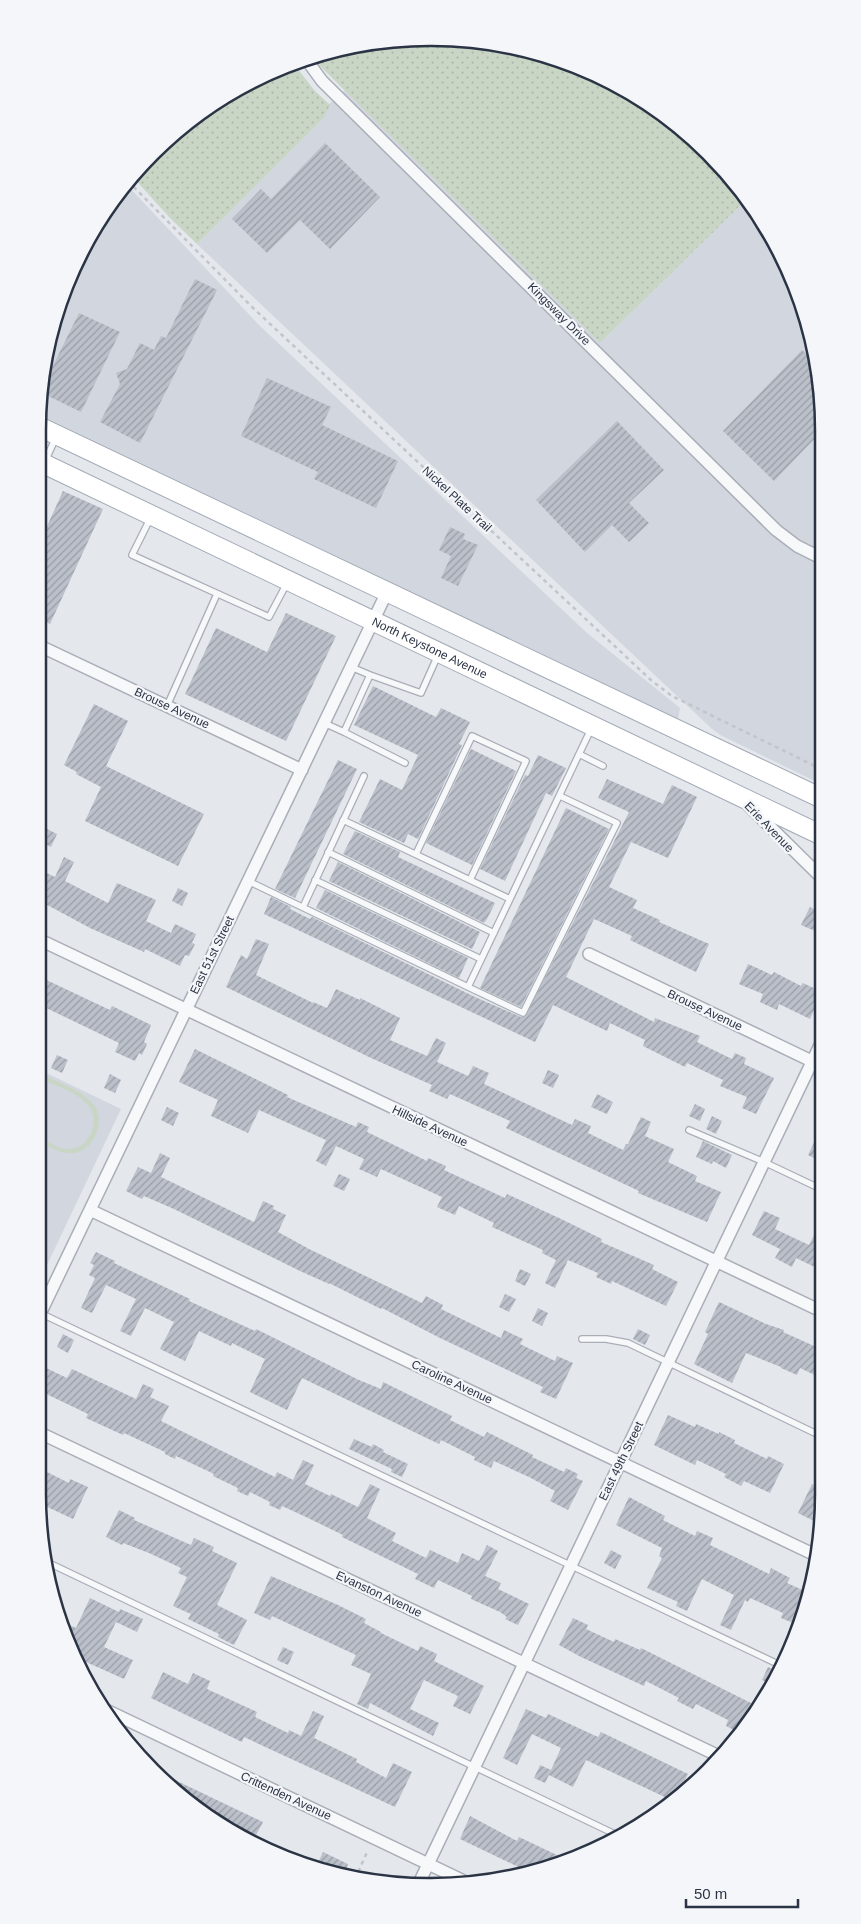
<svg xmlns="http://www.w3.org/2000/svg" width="861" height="1924" viewBox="0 0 861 1924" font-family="Helvetica,sans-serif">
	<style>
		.built { fill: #d2d6de }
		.grass { fill: url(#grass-dots) }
		.pitch { fill: #c9d6c5 }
		.building { fill: url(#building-hatch) }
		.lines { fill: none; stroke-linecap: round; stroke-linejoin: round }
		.lane-casing { stroke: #a9aeb7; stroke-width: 8 }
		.street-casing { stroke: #a9aeb7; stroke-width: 14 }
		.primary-casing { stroke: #a3abb8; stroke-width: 21 }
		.path { stroke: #c2c5cb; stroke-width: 2.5; stroke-dasharray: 4 4; stroke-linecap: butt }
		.lane { stroke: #f7f8fa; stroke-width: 5.5 }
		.street { stroke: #f7f8fa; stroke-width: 11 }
		.primary { stroke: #fff; stroke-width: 19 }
		.labels { text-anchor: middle; stroke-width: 4.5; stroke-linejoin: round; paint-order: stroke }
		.street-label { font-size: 12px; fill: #2b3445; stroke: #f4f6f9 }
		.rim { fill: none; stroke: #2b3445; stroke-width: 2.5 }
	</style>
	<defs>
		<pattern id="grass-dots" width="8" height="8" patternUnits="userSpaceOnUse" patternTransform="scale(1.25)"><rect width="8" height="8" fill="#c9d6c5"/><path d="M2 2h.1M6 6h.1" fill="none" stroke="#adb8ab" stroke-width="1.8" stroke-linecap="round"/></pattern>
		<pattern id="building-hatch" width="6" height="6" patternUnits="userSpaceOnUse" patternTransform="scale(1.25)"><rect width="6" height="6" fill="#bbc0ca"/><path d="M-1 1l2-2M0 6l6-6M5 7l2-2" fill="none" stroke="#989da6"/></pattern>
	</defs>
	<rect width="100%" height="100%" fill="#e4e7ec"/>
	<path class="built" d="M345,90L600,343L747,199L793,280L820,379L821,784L722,736L711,728L197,244L323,119L329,104Z
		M126,184L260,326L587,633L680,708L678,719L40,415L58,304L90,234Z
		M38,1069L121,1109L38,1284Z"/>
	<path class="grass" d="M405,38L482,41L557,58L649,104L742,191L747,199L600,343L319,65L314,56L329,51Z
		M294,64L314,90L330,105L323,119L197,244L170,218L132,176L191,119L257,78Z"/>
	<path class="pitch" d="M38,1072C54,1081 83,1090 94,1105C106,1121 94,1151 74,1153C61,1155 48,1146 38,1141V1136C47,1141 59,1150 70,1149C90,1148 101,1121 88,1105C77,1092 53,1085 38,1077Z"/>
	<path class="building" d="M325,143L380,197L330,249L300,220L267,253L232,219L261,189L271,199Z
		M195,279L217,290L140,443L100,422L120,384L116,373L127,369L140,343L154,350L161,336L166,338Z
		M79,313L120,332L81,412L44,394L45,382Z
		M802,350L816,363L820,379V433L774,481L723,431Z
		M267,378L331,407L322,425L398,461L376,508L314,479L318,472L241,436Z
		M617,421L664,470L629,503L649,523L629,542L612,525L585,552L536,500Z
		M63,491L103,509L50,624L38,618V546Z
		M450,527L465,534L463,539L478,545L458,586L441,578L451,556L439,550Z
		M286,613L336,636L286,741L185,694L216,628L267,652Z
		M373,686L436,717L441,708L470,722L459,744L462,745L418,839L408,834L404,843L359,822L380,779L402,790L418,755L354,725Z
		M94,704L128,721L106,766L204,814L178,866L85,821L101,787L76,774L77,772L64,765Z
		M471,749L516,771L472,865L426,843Z
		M538,755L566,768L552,796L546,793L505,881L480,869L525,775L528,776Z
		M338,760L357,769L295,898L275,889Z
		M607,779L663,804L672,785L697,797L668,858L631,842L609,887L637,900L633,908L660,920L659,922L709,944L696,972L630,940L632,936L594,919L566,977L654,1022L655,1018L700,1036L697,1042L732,1059L735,1053L746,1058L744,1064L774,1078L756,1114L742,1108L747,1097L720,1086L723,1080L687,1063L685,1067L643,1046L645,1040L610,1023L607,1031L553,1005L535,1042L264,914L271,897L291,907L290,909L310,919L312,917L475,997L521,1017H525L629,812L598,798Z
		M566,808L609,829L521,1007L480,988Z
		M47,829L57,834L51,847L41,842Z
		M355,831L400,852L398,857L495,903L487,919L484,923L343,854Z
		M64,857L74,862L65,881L108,903L117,883L156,900L146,921L171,933L175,924L196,934L192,943L195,944L189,956L185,955L180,966L145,949L144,952L90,928L38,900V869L55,877Z
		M338,862L480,932L472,949L329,881Z
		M178,888L188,893L182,906L172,901Z
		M325,890L468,958L459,978L316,908Z
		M810,907L822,913V934L801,925Z
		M256,939L269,944L256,975L313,1003V1002L327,1008L336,989L360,1000V998L400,1018L390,1040L427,1056L436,1038L446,1043L437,1062L468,1076L473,1066L489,1073L484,1084L572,1125L575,1119L591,1126L588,1133L623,1150L626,1144H628L641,1117L651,1122L645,1136L674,1149L668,1162L697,1176L695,1181L721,1192L707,1222L638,1193L639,1191L506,1128L510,1121L450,1094L447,1099L429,1091L432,1085L371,1058L226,987L241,955L247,959Z
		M748,964L772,975L774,972L801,986L803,983L822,992L810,1019L779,1004L777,1010L760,1002L763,994L739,984Z
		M38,976L110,1010L112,1006L151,1025L144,1042L147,1044L142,1055L139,1053L135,1061L115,1052L119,1043L38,1004Z
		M195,1049L288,1095L287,1097L356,1127L358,1122L369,1127L367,1132L392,1144L427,1161L428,1158L446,1166L444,1170L505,1198L507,1194L559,1218L602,1239L601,1242L654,1265L652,1269L678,1282L666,1306L612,1281L611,1284L596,1277L598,1273L568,1260L555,1288L545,1283L556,1260L542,1253L543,1250L492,1227L494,1223L459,1206L455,1215L437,1207L442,1197L381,1169L377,1177L359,1169L364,1159L336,1146L326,1166L316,1161L326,1140L259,1110L248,1133L211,1116L218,1100L179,1082Z
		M57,1055L68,1060L62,1073L51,1068Z
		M548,1070L559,1075L553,1088L542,1083Z
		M110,1074L121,1080L115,1093L104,1088Z
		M597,1094L613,1102L607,1114L591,1107Z
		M695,1104L705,1109L700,1121L689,1116Z
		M167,1107L179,1113L173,1126L161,1120Z
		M712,1116L722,1121L716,1134L706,1129Z
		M822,1126V1162L808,1155Z
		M703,1141L732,1155L726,1168L713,1161L712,1164L696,1157Z
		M160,1153L170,1158L161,1177L254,1222L263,1201L274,1206L273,1209L286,1215L278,1232L311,1250L422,1303L426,1296L443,1305L441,1309L501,1338L504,1330L523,1339L520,1344L555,1361L557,1356L573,1363L556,1399L540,1392L543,1387L438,1337L382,1308L381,1309L329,1283V1284L300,1271L174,1209L144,1196L142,1199L126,1191L138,1167L151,1173Z
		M339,1174L350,1179L344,1191L333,1186Z
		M764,1211L780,1218L775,1229L809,1245L823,1217V1271L796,1258L792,1267L775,1258L780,1249L752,1235Z
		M96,1252L115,1261L114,1263L190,1299L189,1301L255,1331L256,1329L359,1380L381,1389L383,1382L452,1416L450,1420L484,1437L487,1432L533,1455L532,1457L564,1472L566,1468L578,1474L576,1478L583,1481L568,1510L550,1501L555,1491L529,1477L494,1461L491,1468L474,1460L475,1457L441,1440L439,1444L302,1378L287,1410L250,1392L265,1359L232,1343L231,1346L199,1331L185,1361L160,1349L174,1322L145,1308L131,1336L120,1331L136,1299L106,1285L92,1313L81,1308L95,1278L89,1275L94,1265L90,1263Z
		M520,1269L531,1274L525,1286L515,1281Z
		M505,1294L516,1299L509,1312L499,1307Z
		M719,1302L766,1324L784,1330L783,1332L823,1350V1379L800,1368L797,1375L781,1368V1367L746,1353L732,1383L694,1364L708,1334L705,1332Z
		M538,1308L548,1313L542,1326L532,1321Z
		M638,1329L650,1335L645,1345L633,1339Z
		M63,1334L74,1340L68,1353L57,1347Z
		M44,1367L67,1378L72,1369L136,1399L143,1384L154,1389L150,1397L169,1406L161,1421L275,1477L277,1472L293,1480L303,1460L314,1465L305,1484L330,1496L331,1494L358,1507L370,1484L380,1489L367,1518L396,1533L392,1541L426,1558L430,1550L458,1563L462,1553L479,1561L487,1545L498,1551L485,1576L501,1583L498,1589L529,1604L518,1625L505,1619L507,1617L500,1612L471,1599L472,1596L438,1580L434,1588L415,1579L418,1574L342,1537L343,1535L306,1517L282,1506L280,1510L269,1505L270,1502L250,1492L248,1496L237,1491L238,1488L213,1476L214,1474L176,1456L175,1459L165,1454V1452L124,1433L123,1435L86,1418L88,1414L38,1390V1381Z
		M668,1415L695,1427L696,1424L719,1434V1432L735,1440L734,1443L767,1459L768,1456L784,1464L770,1493L744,1481L741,1486L724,1477L726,1474L697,1460L695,1465L654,1445Z
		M354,1439L372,1447L373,1444L384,1450L383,1452L408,1464L402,1477L391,1472L392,1469L349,1449Z
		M38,1471L43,1474L45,1471L69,1483L70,1479L88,1487L73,1519L39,1503Z
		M812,1484L823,1489L822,1505L814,1521L798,1513Z
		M629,1497L665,1516L663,1520L695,1536L697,1531L713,1538L710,1545L739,1559L769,1574L771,1568L790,1578L787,1583L807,1592L804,1612L798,1625L781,1618L783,1613L750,1598L748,1602L745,1600L731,1630L720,1625L734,1595L702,1579L687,1611L676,1606L678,1602L647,1588L662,1558L659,1556L662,1548L616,1525Z
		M119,1510L135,1518L134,1520L191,1545L194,1538L214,1547L212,1551L237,1563L217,1605L247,1620L234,1645L218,1637L219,1634L188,1619L191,1614L173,1606L187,1577L178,1573L181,1568L149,1553L123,1543L122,1545L106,1537Z
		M611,1550L622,1556L615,1569L604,1563Z
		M271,1576L338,1605L366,1619L364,1623L381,1632V1633L418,1651L420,1646L437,1654L434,1661L484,1686L470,1714L453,1706L458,1696L424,1680L410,1709L439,1723L433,1736L370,1703L368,1709L357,1704L371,1674L351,1665L356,1655L272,1616L270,1620L254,1613Z
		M90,1598L119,1612L120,1609L143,1619L137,1632L116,1622L104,1647L133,1660L124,1679L75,1657L58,1620L76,1628Z
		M573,1618L588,1625L586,1629L614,1642L615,1639L640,1650L641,1648L757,1706L753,1714L740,1733L726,1726L728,1720L696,1704L693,1709L677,1701L679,1698L646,1681L644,1686L581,1657L559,1645Z
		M283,1647L294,1652L288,1665L277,1660Z
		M768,1667L779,1672L773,1685L762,1680Z
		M163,1672L188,1684L193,1673L210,1681L207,1689L257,1712L255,1717L288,1733L289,1730L301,1736L313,1711L324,1716L314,1738L357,1759L356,1762L386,1778L393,1763L412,1772L395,1807L244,1737L242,1742L151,1698Z
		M526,1709L546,1718L548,1714L598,1737L601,1732L688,1774L685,1780L690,1782L669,1799L586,1760L573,1787L549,1775L545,1783L534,1778L540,1765L551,1770L561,1748L532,1734L517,1765L503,1758Z
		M175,1780L263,1822L253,1841L234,1834L173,1783Z
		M470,1816L517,1841L519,1837L561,1857L557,1866L529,1872L460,1839Z
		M323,1852L348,1864L344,1875L317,1865Z"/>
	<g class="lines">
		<g class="lane-casing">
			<path id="lane" d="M38,477L56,437
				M151,517L132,555L269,617L287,583
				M351,667L370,675
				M167,706L217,594
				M324,723L344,732
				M579,754L603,766
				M405,763L344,732L370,675L421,693L438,655
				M560,796L617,823L523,1013L468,987L592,727
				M343,820L510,899
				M328,852L494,933
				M416,854L472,736L526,761L470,880
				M315,880L481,959
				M248,881L468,987
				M303,907L364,776
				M689,1130L764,1162L823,1190
				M40,1313L782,1666
				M582,1339H606L628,1343L823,1437
				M49,1563L621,1837"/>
		</g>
		<g class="street-casing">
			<path id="street" d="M306,59L322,81L776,530L797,546L821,558
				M42,647L302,770
				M749,806L822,878
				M38,939L823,1312
				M589,954L822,1066
				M90,1210L813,1554
				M38,1318L387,592
				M38,1432L721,1757
				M104,1709L468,1883
				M420,1881L822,1041"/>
		</g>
		<g class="primary-casing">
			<g id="primary">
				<path d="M38,426L821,798"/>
				<path id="s1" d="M38,461L821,835"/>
			</g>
		</g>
		<path class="path" d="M128,181L252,307L652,681L672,696L821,769
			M355,1879L368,1850"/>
		<use href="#lane" class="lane"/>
		<use href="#street" class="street"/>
		<use href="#primary" class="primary"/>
	</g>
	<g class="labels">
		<g class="street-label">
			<text transform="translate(559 314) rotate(45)" y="4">Kingsway Drive</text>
			<text transform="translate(457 499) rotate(43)" y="4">Nickel Plate Trail</text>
			<text dy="4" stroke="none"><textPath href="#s1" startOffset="434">North Keystone Avenue</textPath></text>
			<text transform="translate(172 708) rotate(25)" y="4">Brouse Avenue</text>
			<text transform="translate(769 827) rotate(46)" y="4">Erie Avenue</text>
			<text transform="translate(212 955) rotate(-64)" y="4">East 51st Street</text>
			<text transform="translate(705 1010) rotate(25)" y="4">Brouse Avenue</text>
			<text transform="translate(430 1126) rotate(25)" y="4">Hillside Avenue</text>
			<text transform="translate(452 1382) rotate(25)" y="4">Caroline Avenue</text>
			<text transform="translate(621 1461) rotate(-64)" y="4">East 49th Street</text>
			<text transform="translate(379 1594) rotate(25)" y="4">Evanston Avenue</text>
			<text transform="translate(286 1796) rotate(25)" y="4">Crittenden Avenue</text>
		</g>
	</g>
	<path d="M0 0H861V1924H0ZM430 46H431A384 384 0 0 1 815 430V1494A384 384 0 0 1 431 1878H430A384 384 0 0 1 46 1494V430A384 384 0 0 1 430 46Z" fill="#f4f6f9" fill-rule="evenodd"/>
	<path class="rim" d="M430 46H431A384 384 0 0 1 815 430V1494A384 384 0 0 1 431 1878H430A384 384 0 0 1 46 1494V430A384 384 0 0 1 430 46Z"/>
	<path d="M686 1899v8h112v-8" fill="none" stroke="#2b3445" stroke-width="2.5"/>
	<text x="694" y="1899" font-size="15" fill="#2b3445" stroke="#f4f6f9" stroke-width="4" paint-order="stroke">50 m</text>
</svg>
